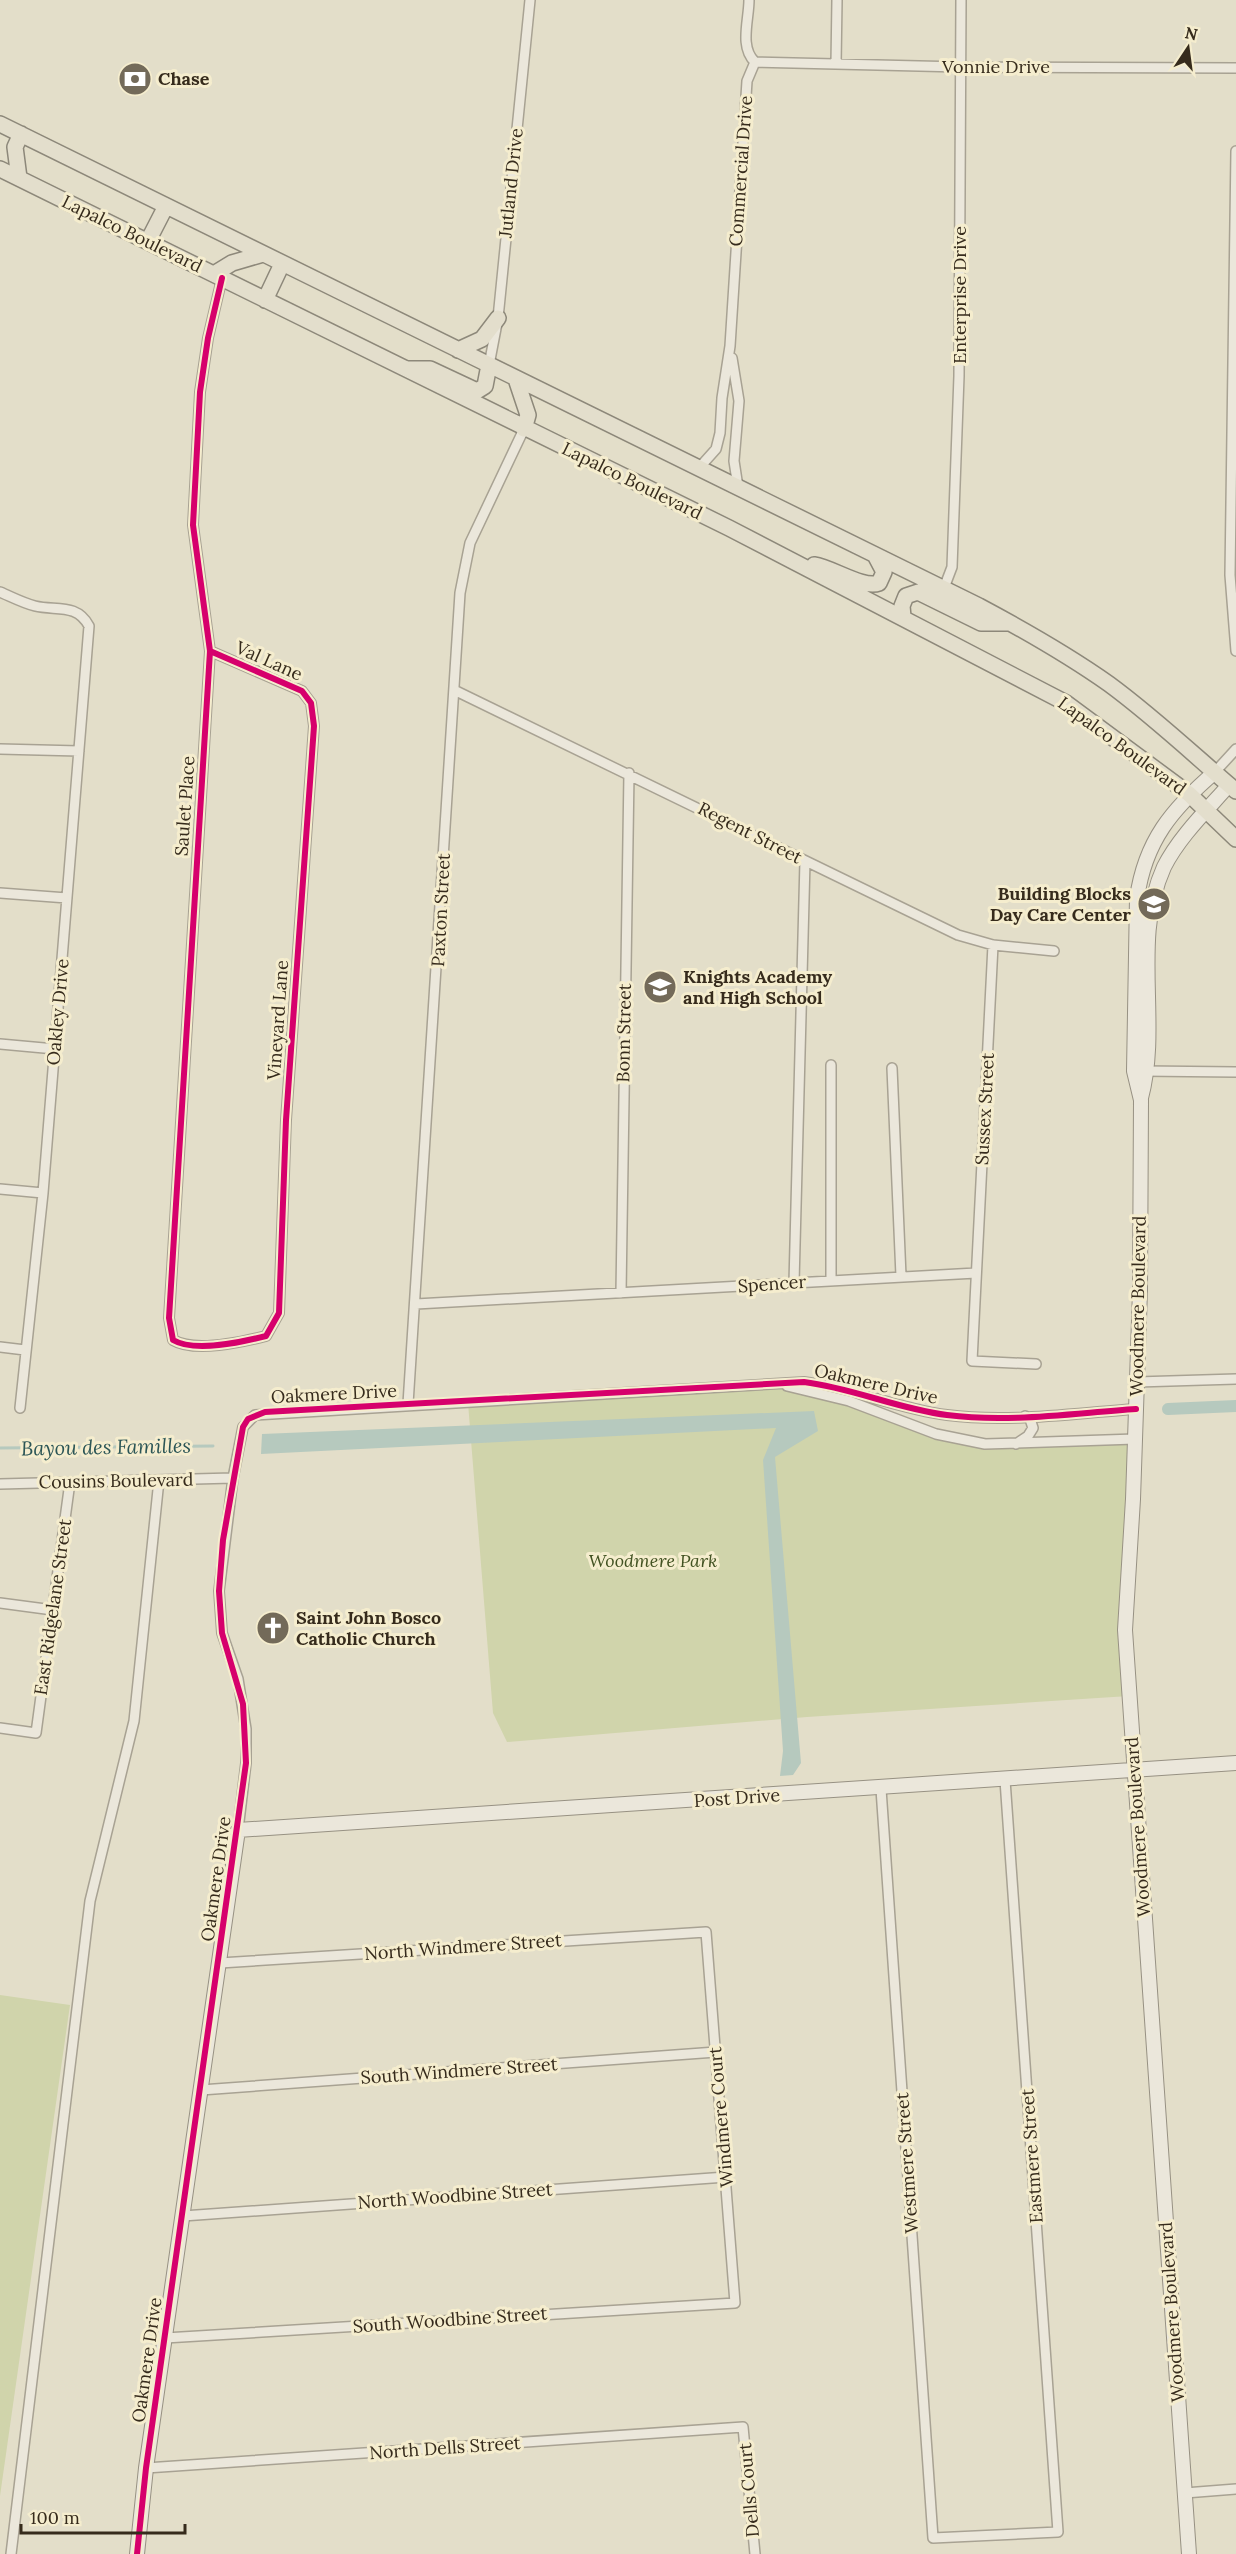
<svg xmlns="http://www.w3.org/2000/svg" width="1236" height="2554" viewBox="0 0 1236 2554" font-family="Lora,serif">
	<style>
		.green { fill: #d0d4ab }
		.water { fill: #b6c9be }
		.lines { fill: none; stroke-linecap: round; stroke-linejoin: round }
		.stream { stroke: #b6c9be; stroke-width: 3 }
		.canal { stroke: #b6c9be; stroke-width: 12 }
		.street-casing { stroke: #a8a293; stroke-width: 12 }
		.secondary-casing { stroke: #979183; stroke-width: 16 }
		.primary-casing { stroke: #8d887a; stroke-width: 18 }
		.street { stroke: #ebe7db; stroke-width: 9 }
		.secondary { stroke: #ebe7db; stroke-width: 14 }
		.primary { stroke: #e3decc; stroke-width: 15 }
		.cycleway-casing { stroke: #f5edce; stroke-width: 10 }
		.cycleway { stroke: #d6006c; stroke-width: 6 }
		.labels { text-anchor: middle; stroke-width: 6; stroke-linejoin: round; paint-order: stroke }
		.street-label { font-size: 18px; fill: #362b1c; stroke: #f5edce }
		.poi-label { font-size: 18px; font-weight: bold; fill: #362b1c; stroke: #f5edce; text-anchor: start }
		.park-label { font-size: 18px; font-style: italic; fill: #425222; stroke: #f5edce }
		.water-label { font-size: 20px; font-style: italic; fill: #2b5556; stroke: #f5edce }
	</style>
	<rect width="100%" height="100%" fill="#e3dec9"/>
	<path class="green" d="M776,1385L804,1389L961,1440L1135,1439L1129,1696L807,1717L507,1742L493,1713L468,1403Z
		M0,1995L70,2005L0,2496Z"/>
	<path class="water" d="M814,1411L818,1431L775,1457L801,1763L793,1775L780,1776L783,1751L763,1460L776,1428L261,1454L262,1434Z"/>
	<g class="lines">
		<path class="stream" d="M0,1448L213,1446"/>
		<path class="canal" d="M1168,1409L1236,1406"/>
		<g class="street-casing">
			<path id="street" d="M749,0C749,20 739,47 755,62
				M755,62L961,67L1236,68
				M836,64L837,0
				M1236,151L1230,575L1236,651
				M732,358L739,401L734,461L738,487
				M489,365L498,318L530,0
				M699,468L716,449L720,433L722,398L730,346L747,81L755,62
				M944,588L952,567L959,376L961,0
				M0,592C12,597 23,603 35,606C56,611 77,603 89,626L43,1193L20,1408
				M210,651L302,691L311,703L314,726L286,1120L279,1313L266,1336C242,1342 195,1353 173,1340L169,1318L210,651L193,525L200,392L208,338L222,278
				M454,690L958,935L993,945L1054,951
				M0,749L79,751
				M1215,772L1236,749
				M0,893L67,898
				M993,945L972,1361L1036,1364
				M0,1044L55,1049
				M892,1068L901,1276
				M1142,1071L1236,1072
				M0,1189L43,1193
				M831,1281V1065
				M794,1283L805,861
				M621,1293L629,773
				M416,1304L976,1273
				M0,1347L25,1350
				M1137,1382L1236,1379
				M787,1386L849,1401L936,1434L985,1444L1135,1439
				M408,1404L460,593L470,543L524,429
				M1016,1444L1028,1436L1033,1428L1030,1419L1025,1416
				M0,1484L233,1478
				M0,1603L53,1610
				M0,1728L36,1733L70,1482
				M881,1789L933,2538L1058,2532L1005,1780
				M238,1830L246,1763V1729L238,1679L222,1633L219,1591L233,1478L243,1427L255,1415L804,1382C853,1388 898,1409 947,1415C1009,1423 1074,1413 1136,1409
				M201,2090L716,2052
				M183,2216L726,2177
				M165,2338L735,2303L706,1932L220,1963
				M146,2468L743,2427L755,2554
				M1185,2493L1236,2489
				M11,2554L90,1901L134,1721L159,1480"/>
		</g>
		<g class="secondary-casing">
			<path id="secondary" d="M1141,1098C1161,1023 1131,940 1164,867C1179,837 1207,810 1229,785
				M137,2554L146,2468L238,1830L1236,1763
				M1189,2554L1125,1630L1133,1499L1140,1290L1141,1100L1134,1071L1137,898C1145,841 1172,809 1215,772"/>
		</g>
		<g class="primary-casing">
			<path id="primary" d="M0,124L979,606C1024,630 1068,655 1109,684C1154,717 1194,755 1236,791
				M0,169L729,528L1066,703L1189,794L1236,839
				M19,178L15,147L21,134
				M148,241L166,206
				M214,274L232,263L263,254
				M265,300L282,264
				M458,350L482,339L498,318
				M408,369H430L477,391L485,386L489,365
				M516,379L528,415L524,429
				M814,565C833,568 863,589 879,583L884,572L875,555
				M903,617L902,606L906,596L918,592L981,623H1007"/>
		</g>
		<use href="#street" class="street"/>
		<use href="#secondary" class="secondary"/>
		<use href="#primary" class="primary"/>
		<g class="cycleway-casing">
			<path id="cycleway" d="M210,651L302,691L311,703L314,726L286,1120L279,1313L266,1336C242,1342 195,1353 173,1340L169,1318L210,651L193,525L200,392L208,338L222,278
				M137,2554L146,2468L246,1763L243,1704L222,1633L219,1591L223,1540L243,1427L248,1419L265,1412L804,1382C853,1388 898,1409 947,1415C1009,1423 1074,1413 1136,1409"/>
		</g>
		<use href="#cycleway" class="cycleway"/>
	</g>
	<defs>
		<g id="bank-disc" transform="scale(1.725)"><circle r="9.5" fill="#736a59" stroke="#f5edce"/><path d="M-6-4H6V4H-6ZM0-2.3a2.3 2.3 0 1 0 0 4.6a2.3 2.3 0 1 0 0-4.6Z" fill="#fff"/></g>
		<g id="school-disc" transform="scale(1.725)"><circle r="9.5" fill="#736a59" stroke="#f5edce"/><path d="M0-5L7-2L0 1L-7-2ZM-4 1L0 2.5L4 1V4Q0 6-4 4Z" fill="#fff"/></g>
		<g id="church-disc" transform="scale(1.725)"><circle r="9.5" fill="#736a59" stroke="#f5edce"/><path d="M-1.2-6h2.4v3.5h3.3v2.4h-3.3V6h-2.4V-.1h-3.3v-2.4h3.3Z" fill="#fff"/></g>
	</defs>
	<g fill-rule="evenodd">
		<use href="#bank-disc" x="135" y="79"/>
		<use href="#school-disc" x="1154" y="904"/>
		<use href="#school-disc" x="660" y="987"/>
		<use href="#church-disc" x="273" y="1628"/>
	</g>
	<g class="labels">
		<g class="street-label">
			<text x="996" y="73">Vonnie Drive</text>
			<text transform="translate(741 171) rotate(-86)" y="6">Commercial Drive</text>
			<text transform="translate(511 183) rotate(-84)" y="6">Jutland Drive</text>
			<text transform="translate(132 234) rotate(26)" y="6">Lapalco Boulevard</text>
			<text transform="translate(960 295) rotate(-90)" y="6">Enterprise Drive</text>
			<text transform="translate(632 481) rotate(26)" y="6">Lapalco Boulevard</text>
			<text transform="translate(269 661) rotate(24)" y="6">Val Lane</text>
			<text transform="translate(1122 746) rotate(36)" y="6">Lapalco Boulevard</text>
			<text transform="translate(185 806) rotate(-86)" y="6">Saulet Place</text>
			<text transform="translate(750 833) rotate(27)" y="6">Regent Street</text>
			<text transform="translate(441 910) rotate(-87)" y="6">Paxton Street</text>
			<text transform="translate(58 1012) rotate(-85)" y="6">Oakley Drive</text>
			<text transform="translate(278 1020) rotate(-86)" y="6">Vineyard Lane</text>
			<text transform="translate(624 1033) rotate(-89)" y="6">Bonn Street</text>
			<text transform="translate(985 1109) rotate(-87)" y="6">Sussex Street</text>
			<text transform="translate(772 1284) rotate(-4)" y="6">Spencer</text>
			<text transform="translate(1138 1306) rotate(-89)" y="6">Woodmere Boulevard</text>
			<text transform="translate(876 1384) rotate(13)" y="6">Oakmere Drive</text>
			<text transform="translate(334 1394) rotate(-3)" y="6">Oakmere Drive</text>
			<text transform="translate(116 1481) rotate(-1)" y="6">Cousins Boulevard</text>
			<text transform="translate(53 1607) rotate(-82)" y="6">East Ridgelane Street</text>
			<text transform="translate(737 1798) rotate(-4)" y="6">Post Drive</text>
			<text transform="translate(1138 1827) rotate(-94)" y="6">Woodmere Boulevard</text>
			<text transform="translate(216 1879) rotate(-82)" y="6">Oakmere Drive</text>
			<text transform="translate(463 1947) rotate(-4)" y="6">North Windmere Street</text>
			<text transform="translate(459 2071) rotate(-4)" y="6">South Windmere Street</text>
			<text transform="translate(721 2117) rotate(-95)" y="6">Windmere Court</text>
			<text transform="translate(1032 2156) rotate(-94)" y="6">Eastmere Street</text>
			<text transform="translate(907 2163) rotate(-94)" y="6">Westmere Street</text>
			<text transform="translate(455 2196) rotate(-4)" y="6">North Woodbine Street</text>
			<text transform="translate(1172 2312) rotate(-94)" y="6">Woodmere Boulevard</text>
			<text transform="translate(450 2320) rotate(-4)" y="6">South Woodbine Street</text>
			<text transform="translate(147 2360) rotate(-82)" y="6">Oakmere Drive</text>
			<text transform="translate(445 2448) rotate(-4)" y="6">North Dells Street</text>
			<text transform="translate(749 2490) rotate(-95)" y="6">Dells Court</text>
		</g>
		<g class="poi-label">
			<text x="158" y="85">Chase</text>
			<text x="1131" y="900" text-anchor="end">Building Blocks<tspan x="1131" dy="21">Day Care Center</tspan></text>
			<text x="683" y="983">Knights Academy<tspan x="683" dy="21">and High School</tspan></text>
			<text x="296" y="1624">Saint John Bosco<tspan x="296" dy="21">Catholic Church</tspan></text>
		</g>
		<g class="park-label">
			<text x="653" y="1567">Woodmere Park</text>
		</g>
		<g class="water-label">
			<text transform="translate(106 1447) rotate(-1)" y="7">Bayou des Familles</text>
		</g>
	</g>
	<g transform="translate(1188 48) rotate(13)" stroke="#f5edce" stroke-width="4.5" paint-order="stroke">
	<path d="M0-4.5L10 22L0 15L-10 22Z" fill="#362b1c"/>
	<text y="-9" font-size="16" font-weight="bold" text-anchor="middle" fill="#362b1c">N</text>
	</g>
	<path d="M21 2524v9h164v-9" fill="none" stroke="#362b1c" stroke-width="3"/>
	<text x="30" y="2524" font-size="18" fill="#362b1c" stroke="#f5edce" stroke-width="4.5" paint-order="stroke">100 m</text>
</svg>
